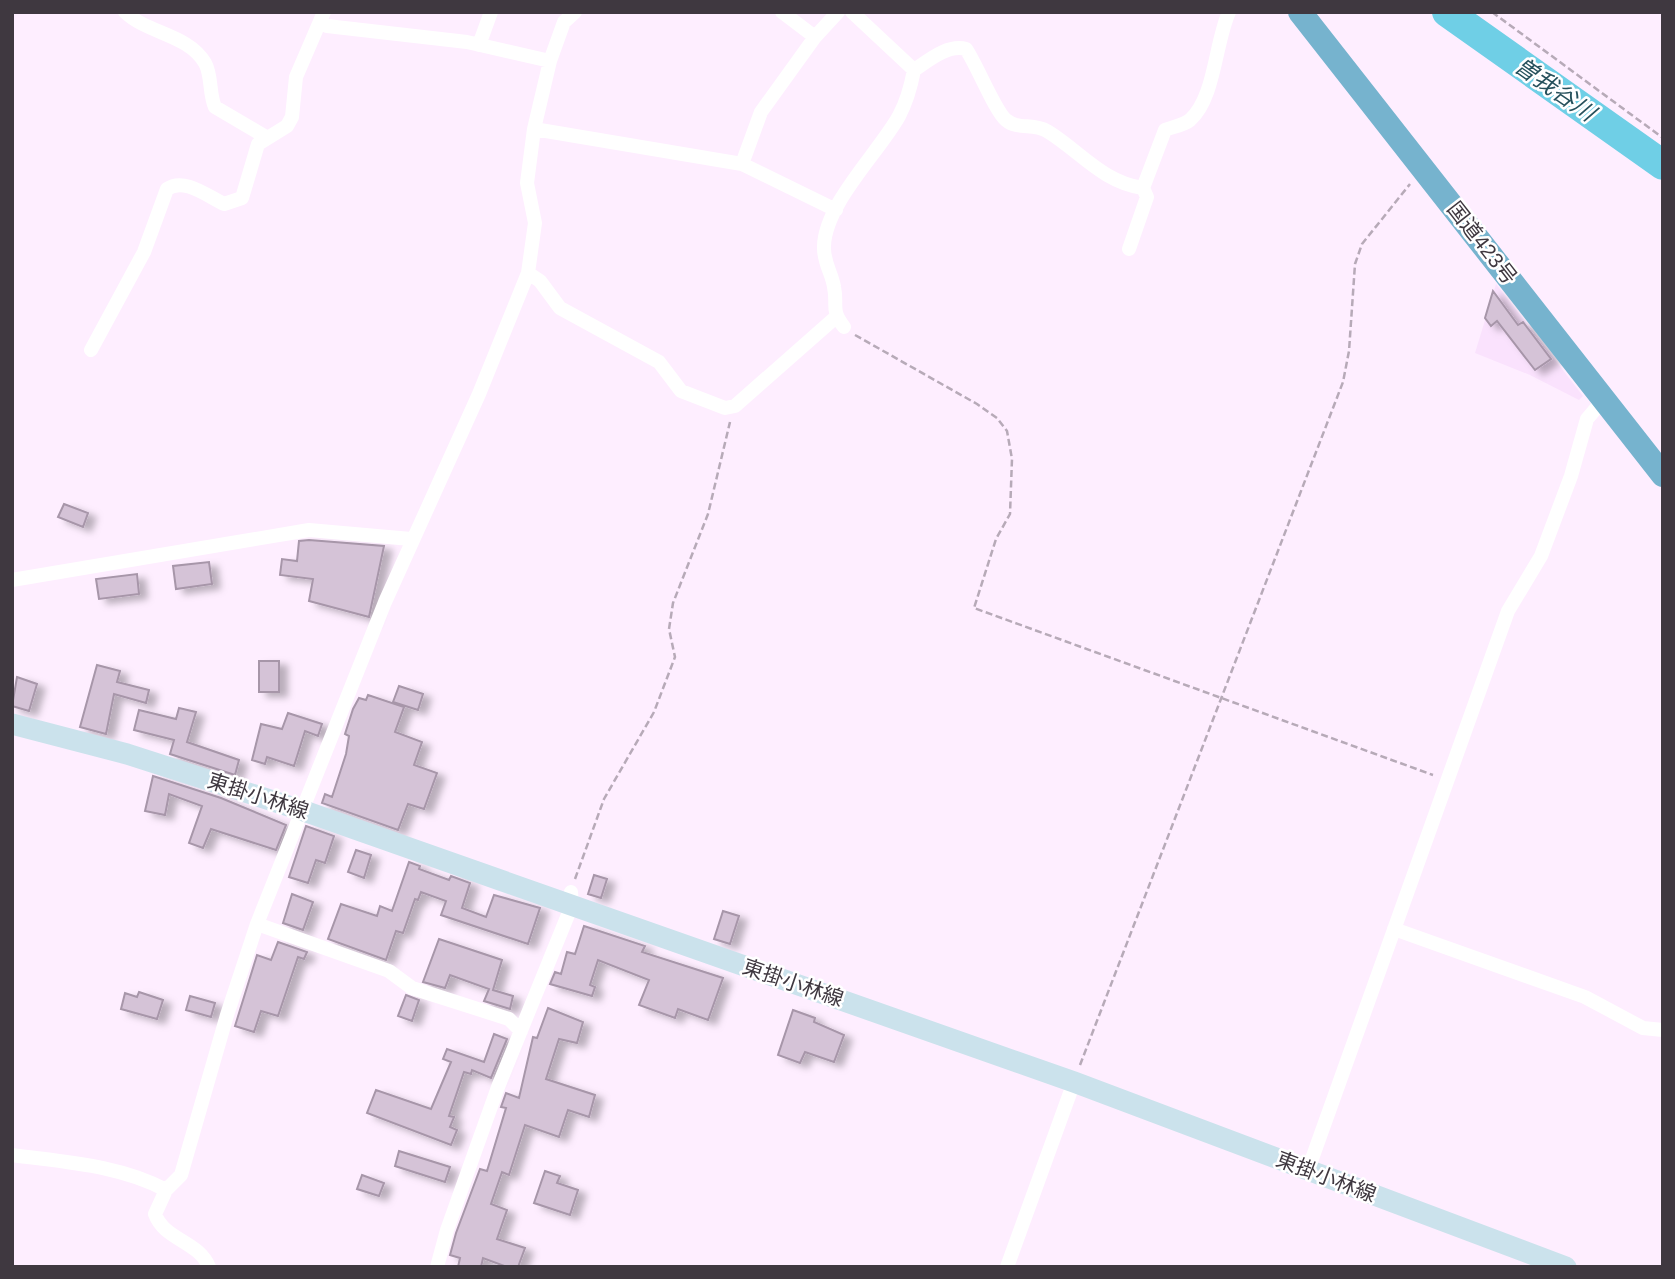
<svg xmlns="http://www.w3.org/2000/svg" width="1675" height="1279" viewBox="0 0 1675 1279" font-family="Arial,'Noto Sans JP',sans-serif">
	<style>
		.built { fill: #fae2fd }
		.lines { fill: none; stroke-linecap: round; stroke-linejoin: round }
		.river { stroke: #6fcfe6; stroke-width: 30 }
		.building { fill: #d5c3d7; stroke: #a796a9; stroke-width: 2; filter: url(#shadow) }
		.path { stroke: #b7aab8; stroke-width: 2.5; stroke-dasharray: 7 3.5; stroke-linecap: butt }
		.minor { stroke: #fff; stroke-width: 14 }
		.secondary { stroke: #cbe2ec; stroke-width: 21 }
		.trunk { stroke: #76b3ce; stroke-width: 24 }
		.labels { text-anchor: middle; stroke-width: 5; stroke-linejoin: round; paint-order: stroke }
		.street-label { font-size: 21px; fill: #3f3840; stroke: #fff }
		.water-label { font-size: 23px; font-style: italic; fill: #26515c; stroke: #fff }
	</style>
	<defs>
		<filter id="shadow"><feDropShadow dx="8" dy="4.5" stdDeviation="3.5" flood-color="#0004"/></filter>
	</defs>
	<rect width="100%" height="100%" fill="#feeeff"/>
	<path class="built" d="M1496,284L1583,396L1579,400L1530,375L1475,353Z"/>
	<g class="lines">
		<path class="river" d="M1447,12L1663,165"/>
	</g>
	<path class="building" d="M1493,291L1518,325L1523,322L1551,359L1535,370L1497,321L1491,326L1485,318Z
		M64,504L88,513L83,527L58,517Z
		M309,540L384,546L369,617L309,601L313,579L280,575L282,559L297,561L299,541Z
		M209,562L212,584L176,589L173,566Z
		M137,574L139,594L99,599L96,579Z
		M259,661H279V692H259Z
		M97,665L120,671L117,682L149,690L146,703L114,694L106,734L80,727Z
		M17,677L37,684L29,711L12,706Z
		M399,686L423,694L418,710L393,702Z
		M368,695L404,707L395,732L422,742L414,765L437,773L424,809L408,804L398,830L322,803L325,794L332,797L346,754L349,736L345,734L353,709L359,698L366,700Z
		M179,708L196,712L187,742L239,760L235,775L170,754L174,740L134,730L139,710L176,719Z
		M288,713L322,724L318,736L305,731L294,766L267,757L265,764L252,760L261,724L282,729Z
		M153,776L221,798L286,825L276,850L211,829L203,848L189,843L202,806L169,794L165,815L145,811Z
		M306,826L334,836L325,863L316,860L308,883L289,877Z
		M356,850L371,855L364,878L348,872Z
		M409,862L420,866L419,869L449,880L451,876L470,883L462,908L486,917L494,895L540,908L528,944L441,915L446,901L421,892L418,900L415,899L403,933L396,931L386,960L328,939L341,904L377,916L380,906L392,911Z
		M594,875L607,879L601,898L588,894Z
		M292,894L313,902L303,930L283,923Z
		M723,911L739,916L730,944L714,939Z
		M584,926L645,946L642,952L723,978L708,1020L678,1009L675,1018L639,1005L649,980L598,960L590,985L595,987L592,996L550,984L555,972L561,974L567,952L575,954Z
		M439,939L502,960L493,990L513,996L510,1009L484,1001L489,989L450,975L445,988L423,982Z
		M278,942L307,952L304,959L298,957L278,1016L261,1011L254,1032L235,1026L257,955L271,960Z
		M139,992L163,1000L157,1019L121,1009L125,993L137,997Z
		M406,995L419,1000L412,1021L398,1016Z
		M190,996L215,1003L211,1017L186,1010Z
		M548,1008L583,1022L577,1043L559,1039L546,1079L595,1095L589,1117L568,1110L559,1137L525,1125L509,1175L502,1172L491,1204L507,1210L497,1239L525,1248L518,1267H507L483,1258L481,1267H458L460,1258L450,1255L456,1233L480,1169L487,1171L506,1108L501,1107L506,1093L519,1098L533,1037L537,1038Z
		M793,1010L815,1018L814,1022L844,1035L834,1062L805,1052L800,1063L778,1055Z
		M494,1034L507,1039L491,1078L472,1070L471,1074L464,1072L449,1116L454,1117L450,1127L457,1130L451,1145L367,1113L376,1090L431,1109L451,1062L443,1059L447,1049L484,1062Z
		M399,1151L450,1167L445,1182L395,1166Z
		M545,1171L560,1176L557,1183L578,1190L570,1215L534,1203Z
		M362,1175L384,1183L379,1196L357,1189Z"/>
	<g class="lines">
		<path class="path" d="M1492,12L1663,138
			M855,335L977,404L997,418L1007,431L1012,459L1010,514L996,539L974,608L1433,775
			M575,879L604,799L654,712L675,657L669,629L673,603L708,514L730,422
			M1080,1065L1343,382L1349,351L1355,264L1362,244L1410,184"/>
		<path class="minor" d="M125,12C148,34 188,34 205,63C212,75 209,94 215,107L266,137
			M782,12L815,37
			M322,22L327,26L467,42L550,61
			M479,45L491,12
			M914,70C929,60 948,44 966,49C977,65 995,111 1006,120C1018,130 1033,123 1047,131C1080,151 1102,182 1143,188
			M534,129L742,164L836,210
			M742,164L761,112L815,37L838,12
			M1129,249L1147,197L1143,188L1165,130C1172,127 1184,125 1190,120C1215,98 1215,43 1229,12
			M528,273L540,281L560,308L659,362L681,391L725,408L735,406L836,317
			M844,327C830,309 838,306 834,287C832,273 823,262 824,246C825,204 879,152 899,116C907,101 911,86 914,70L852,12
			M91,350L144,252L167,189C184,177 207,196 224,204L242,198L258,144L287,126L292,117L296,77L324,12
			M12,580L309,530L411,539
			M257,924L389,971L412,988L509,1019L521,1031
			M1394,929L1585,997L1643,1028L1663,1030
			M12,1155C63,1162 120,1165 166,1190
			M1308,1170L1508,611L1541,556L1571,476L1587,419L1604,399
			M209,1267C199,1241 164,1240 155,1214L166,1190L181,1175L227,1015L257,924L385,602L479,394L528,273L535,223L527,183L534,129L550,61L564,22L575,12
			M437,1267L447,1230L498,1087L572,905L571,892
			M1007,1267L1074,1082"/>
		<path class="secondary" d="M12,724L127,754L304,811L1074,1082L1566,1267"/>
		<path class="trunk" d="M1300,12L1663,475"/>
	</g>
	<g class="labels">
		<g class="street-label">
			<text transform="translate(1482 243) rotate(52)" y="7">国道423号</text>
			<text transform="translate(258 796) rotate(18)" y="7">東掛小林線</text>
			<text transform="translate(793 983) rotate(19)" y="7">東掛小林線</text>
			<text transform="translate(1326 1177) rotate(21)" y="7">東掛小林線</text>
		</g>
		<g class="water-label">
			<text transform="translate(1555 89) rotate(35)" y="8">曽我谷川</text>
		</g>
	</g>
	<rect width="1675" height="1279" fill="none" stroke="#3f3840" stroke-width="28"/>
</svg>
